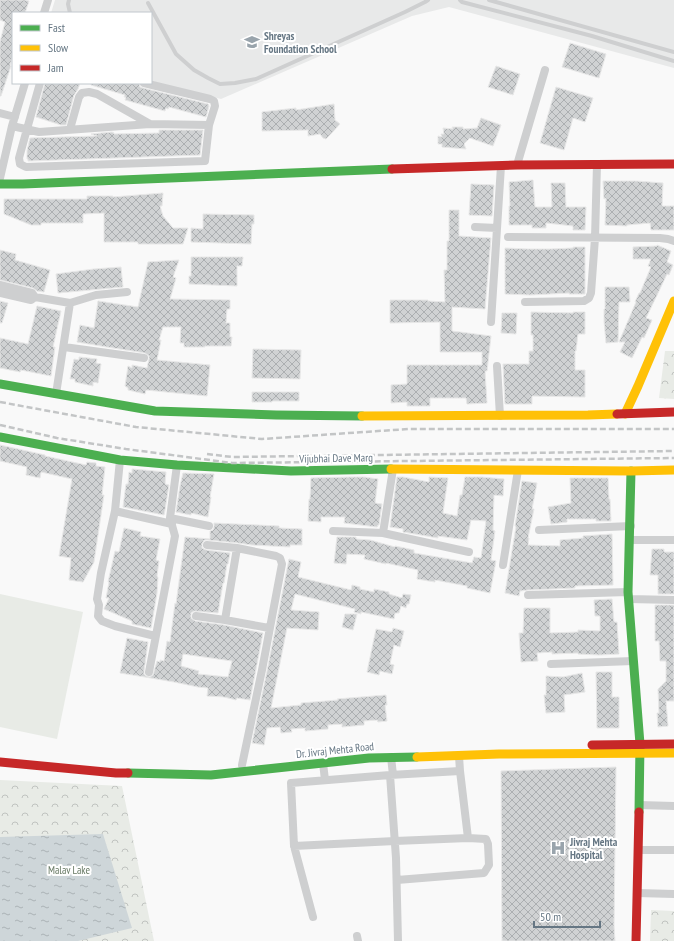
<svg xmlns="http://www.w3.org/2000/svg" width="674" height="941" viewBox="0 0 674 941" font-family="'PT Sans Narrow',sans-serif">
	<style>
		.built { fill: #e8e9e9 }
		.green { fill: #e8ebe6 }
		.park { fill: url(#park-crowns) }
		.water { fill: url(#water-ripples) }
		.building { fill: url(#building-cross-hatch); stroke: #e8e8e8; fill-rule: evenodd }
		.lines { fill: none; stroke-linecap: round; stroke-linejoin: round }
		.lane { stroke: #cecfd0; stroke-width: 4 }
		.street { stroke: #cecfd0; stroke-width: 8 }
		.fast { stroke: #4caf50; stroke-width: 9 }
		.slow { stroke: #ffc107; stroke-width: 9 }
		.jam { stroke: #c62828; stroke-width: 9 }
		.rail { stroke: #c3c5c6; stroke-width: 2.5; stroke-dasharray: 6 3; stroke-linecap: butt }
		.labels { text-anchor: middle; stroke-width: 4; stroke-linejoin: round; paint-order: stroke }
		.poi-label { font-size: 11px; font-weight: bold; fill: #657683; stroke: #fff; text-anchor: start }
		.street-label { font-size: 11px; fill: #657683; stroke: #fff }
		.park-label { font-size: 11px; fill: #687a64; stroke: #fff }
	</style>
	<defs>
		<pattern id="park-crowns" width="20" height="18" patternUnits="userSpaceOnUse"><rect width="20" height="18" fill="#e8ebe6"/><path d="M2 6a3 3 0 1 1 6 0M12 15a3 3 0 1 1 6 0" fill="none" stroke="#c0c3c0"/></pattern>
		<pattern id="water-ripples" width="26" height="14" patternUnits="userSpaceOnUse"><rect width="26" height="14" fill="#ced6d9"/><path d="M2 4q2-2 4 0t4 0M15 11q2-2 4 0t4 0" fill="none" stroke="#abb2b5"/></pattern>
		<pattern id="building-cross-hatch" width="8" height="8" patternUnits="userSpaceOnUse"><rect width="8" height="8" fill="#d0d2d3"/><path d="M0 0l8 8M0 8l8-8" fill="none" stroke="#acafb1"/></pattern>
	</defs>
	<rect width="100%" height="100%" fill="#f9f9f9"/>
	<path class="built" d="M55,0H674V68L449,7L412,16L221,99L151,81V13H51Z"/>
	<path class="green" d="M0,594L83,612L57,739L0,727Z"/>
	<path class="park" d="M665,351H674V399L659,398Z
		M0,780L122,786L154,941H0Z
		M651,910L674,911V941H650Z"/>
	<path class="water" d="M103,834L132,928L78,941H0V837Z"/>
	<path class="building" d="M0,0H25L29,1L25,13H13V55L10,66H11L1,96H0V42L5,22L0,20Z
		M570,43L606,54L599,78L562,67Z
		M496,66L520,74L513,95L488,87Z
		M45,83H80L78,89L74,95L66,125H61L36,117Z
		M91,83H139L140,87L143,88L208,104L209,106L206,117L169,107L168,109L166,108L165,111L125,100L126,97H124L125,95L91,85Z
		M556,87L593,98L585,122L573,118L564,150L540,143Z
		M334,104L335,120L340,124L326,139L323,138L320,134L308,136V130L262,131V112L296,108V110Z
		M481,118L501,125L493,146L470,138L464,144L466,149L442,147V144H438V136L442,137L441,134H444L443,128L453,129L452,127H463V129L477,128Z
		M159,130H203L200,155L28,161V159H27V151L30,138L97,136L91,134L112,132L114,133V134L159,133Z
		M533,180L535,207H552L551,183H565L566,207H586L585,230H573V226L546,223V228H532V225H509V206H510L509,182Z
		M603,181H636L663,183L662,206H674V230H651L650,223L627,225V226L605,225L606,198L604,199Z
		M471,184L494,185L492,216L469,215Z
		M163,193L162,206H160L163,216L173,228H188L183,244H138V242H104V213L83,214V223H41V225H31L4,214V199H87V196H113V197Z
		M449,210H459V236L491,238L485,309L452,307V331L491,336L487,371H485L487,403L467,404L466,398H430V406H407V402L391,403V385L407,384V365H482V352H440V322L390,323V300H428V301L445,302L444,270H447V241H449Z
		M203,214L254,215V224H252L251,244L191,242V228L203,229Z
		M657,245L671,251L667,262L673,265L669,275L667,274L659,291L646,318L652,320L644,338L642,337L632,358L620,352L625,342H619L636,302H635L639,293H640L651,267L648,266L651,259H633V247L657,246Z
		M573,247H585V294H569V293L530,295L505,294V248L528,249H551L573,248Z
		M0,250L16,254L15,260L50,270L44,292L37,291L33,288L0,280Z
		M191,257H243L242,266H237V286L189,284V276H191Z
		M179,260L173,277L176,278L170,299L230,300V309H227L226,323H230V337H232L231,346H205V347H184V343H180L181,327H163L159,340H161L157,360L210,365L207,396L146,390L145,394L128,390V388L125,386L128,366L132,368V365L147,368L149,359V356L145,353L107,347L77,342L80,325L94,328L98,301L138,307L148,262Z
		M121,267L123,287L58,293L56,274L94,269Z
		M605,287H629L630,302H619L618,342L606,343L604,321V309H605Z
		M0,301L8,303L2,323H0Z
		M37,306L61,311L53,347H55L51,376L21,370L20,372L0,368V338L28,344Z
		M531,312L573,313V312H585V334H578L576,351H575V370H585V397L532,396V404H505L503,364H529V351H533V335H531Z
		M502,313H517L516,334L501,333Z
		M253,349L301,350L300,379L252,378Z
		M79,357L97,359L96,363L101,364L98,383L93,382V386L75,382V379H70L74,359L79,360Z
		M252,392H299V401H272V402H252Z
		M0,445L45,455V456L86,465L87,462L96,463V466L105,467L102,495H104L94,562L83,582L69,580L71,558L59,556L72,479L41,472L40,478L26,475L27,467L0,461Z
		M132,469L166,472L165,484L169,485L165,510L164,515L123,507L126,484H128L129,472L132,473Z
		M183,473L214,474L210,497H211L208,517L191,513V515L176,512L180,486Z
		M352,477H364L378,479L375,503L382,504L379,525H378L377,527L344,523L345,517H321V522L308,521L309,499H310L311,478Z
		M397,477H403L429,482V477L448,478L443,513L457,516L460,495H462L465,477H481L504,479L503,496L494,495L493,530L495,531L491,560L496,561L490,593L467,588V586L435,580V582L417,579L418,570L386,563V564L364,559L365,555L347,554L346,564L334,563L337,537H356V539L370,540L395,547V546L414,550V553L472,563L474,557L481,558L486,521L471,520L467,540L438,536V538L415,534L403,532V529L390,527Z
		M570,478H608L609,499H610L611,521H596V519H567V522L551,524L548,507L571,503Z
		M522,481L537,483L532,509H534L528,538H529L528,545L560,546V540L583,538V536L612,534L613,585L575,586V588L528,590L520,591L519,596L505,593L516,527L515,526Z
		M214,523L279,526V528L302,529V545H290V547L252,545L238,543L208,540H204L202,544V548L206,550L230,553L228,564H227L224,583H223L218,613L194,611L191,613V618L195,621L224,625L263,633L250,700L237,698L236,700L224,697L207,696L208,688L198,687L174,682L145,677L120,673L127,638L148,642L144,671V674L146,676L150,677L153,675L157,661L160,662V660L164,661L167,641L170,642L175,603L176,604L185,537L210,539V531L213,530L214,527ZM183,654L232,661L228,677L198,674L199,671L181,666Z
		M124,528L141,532L140,536L160,539L156,560L159,561L157,576L158,577L157,593L151,628L132,624V621L104,609L109,598H106L109,582H108L115,551L119,552Z
		M652,549H664V552H674V594H658V575H650Z
		M289,559L301,562L298,577L351,590L352,585L360,587V589L374,592V589L389,592V594L402,598L403,594L411,595L409,604H407L406,608L401,606L399,613H395L394,619L361,612V614L354,612L355,609L295,594L291,610L319,612L318,630L287,628L271,708L301,705V703L338,700L337,699L386,695L387,705H385L387,721L378,722L377,720L364,721V725L342,727V724L328,725V729L305,731V728L291,729L292,732L281,733L280,727L267,728L264,745L252,743L267,671Z
		M612,599L614,622H617L619,654L599,655L578,654V653L552,654V652L537,653L538,661L521,662L519,633H523L524,608H550V633L578,632V630L600,631V616H595L594,600Z
		M655,605H674V701H666L668,726L658,727L657,713H659L658,689L666,681V661H660L659,641H655Z
		M345,614H357L353,630L342,627Z
		M393,628L404,631L400,647L394,645L390,664L394,665L392,674L380,671L379,675L367,672L376,629L392,632Z
		M596,672H612V697H619V728H597Z
		M582,673L585,692L564,695L565,712L546,713L544,695H546V676L563,677Z
		M616,767L614,925L615,941H502L501,771Z"/>
	<g class="lines">
		<path class="lane" d="M69,0L68,4L70,13
			M460,0L462,2L592,36L674,61
			M489,0L674,52
			M148,3L176,54L194,70L208,78L220,84L235,83L256,79L405,12L425,2L428,0"/>
		<path class="street" d="M44,13L48,0
			M40,83L27,129L19,158L20,164L26,167L205,161L209,125L150,124
			M144,83L210,99L214,101L215,106L209,125
			M0,113L15,117
			M12,126L39,132L150,124L97,94L89,92L82,93L79,97L70,129
			M517,165L545,70
			M0,178L12,126L25,83
			M475,227L497,228
			M508,237L660,238L668,239L674,241
			M0,285L32,293L35,297L70,303L96,295L127,292
			M0,293L31,300L35,297
			M525,302L584,301L589,298L591,293L595,238L597,164
			M491,322L501,166
			M64,347L144,358
			M497,366L500,416
			M56,394L70,303
			M120,460L115,511L101,573L97,599L99,605L98,616L102,621L115,626L155,636
			M115,511L172,524
			M170,518L209,526
			M539,530L631,526
			M333,531L383,533L469,552
			M383,533L393,469
			M630,540H674
			M207,545L237,548
			M503,565L518,470
			M528,595L628,592
			M629,599L674,600
			M196,616L225,620
			M551,664L633,661
			M149,672L175,536L170,518L177,465
			M459,756L460,771
			M391,757L393,775
			M323,763L325,780
			M242,765L262,670L282,564L280,558L276,556L237,548L225,620L269,628
			M390,775L460,771L468,838
			M639,805L674,806
			M294,846L395,841L468,838L486,839L488,844L489,865L484,873L397,880
			M638,850H674
			M637,893L674,894
			M313,917L294,846L291,783L390,775L396,858L398,941
			M357,936L358,941"/>
		<path class="fast" d="M0,184H23L392,169
			M0,384L155,411L276,415L362,416
			M0,437L120,460L177,465L291,471L391,469
			M631,471L628,592L640,744L639,812
			M128,773L211,775L369,758L417,757"/>
		<path class="slow" d="M625,414L638,386L674,301
			M362,416L588,415L617,414
			M391,469L631,471L674,470
			M417,757L499,754L674,753"/>
		<path class="jam" d="M392,169L517,165L674,164
			M617,414L674,412
			M592,745L674,744
			M0,762L116,773H128
			M636,941L639,812"/>
		<path class="rail" d="M0,402L27,407L136,427L262,439L408,429H674
			M0,425L57,438L126,449L232,463L674,458
			M207,454L232,457L674,451"/>
	</g>
	<defs>
		<g id="school-bare" transform="scale(1.2)"><path d="M0-5L7-2L0 1L-7-2ZM-4 1L0 2.5L4 1V4Q0 6-4 4Z" fill="#99a4ac" stroke="#fff" stroke-width="2.5" paint-order="stroke"/></g>
		<g id="hospital-bare" transform="scale(1.2)"><path d="M-5-5h3v3.5h4V-5h3V5h-3V1.5h-4V5h-3Z" fill="#99a4ac" stroke="#fff" stroke-width="2.5" paint-order="stroke"/></g>
	</defs>
	<g fill-rule="evenodd">
		<use href="#school-bare" x="252" y="42"/>
		<use href="#hospital-bare" x="558" y="848"/>
	</g>
	<g class="labels">
		<g class="poi-label">
			<text x="264" y="40">Shreyas<tspan x="264" dy="13">Foundation School</tspan></text>
			<text x="570" y="846">Jivraj Mehta<tspan x="570" dy="13">Hospital</tspan></text>
		</g>
		<g class="street-label">
			<text transform="translate(336 458) rotate(-1)" y="4">Vijubhai Dave Marg</text>
			<text transform="translate(335 750) rotate(-6)" y="4">Dr. Jivraj Mehta Road</text>
		</g>
		<g class="park-label">
			<text x="69" y="874">Malav Lake</text>
		</g>
	</g>
	<rect x="12" y="12" width="140" height="72" fill="#ffffff" stroke="#c1c8cd"/>
	<rect x="20" y="25" width="20" height="6" fill="#4caf50" stroke="#c1c8cd"/>
	<text x="48" y="32" font-size="12" fill="#657683">Fast</text>
	<rect x="20" y="45" width="20" height="6" fill="#ffc107" stroke="#c1c8cd"/>
	<text x="48" y="52" font-size="12" fill="#657683">Slow</text>
	<rect x="20" y="65" width="20" height="6" fill="#c62828" stroke="#c1c8cd"/>
	<text x="48" y="72" font-size="12" fill="#657683">Jam</text>
	<path d="M534 921v6h66v-6" fill="none" stroke="#657683" stroke-width="2"/>
	<text x="540" y="921" font-size="12" fill="#657683" stroke="#ffffff" stroke-width="3" paint-order="stroke">50 m</text>
</svg>
